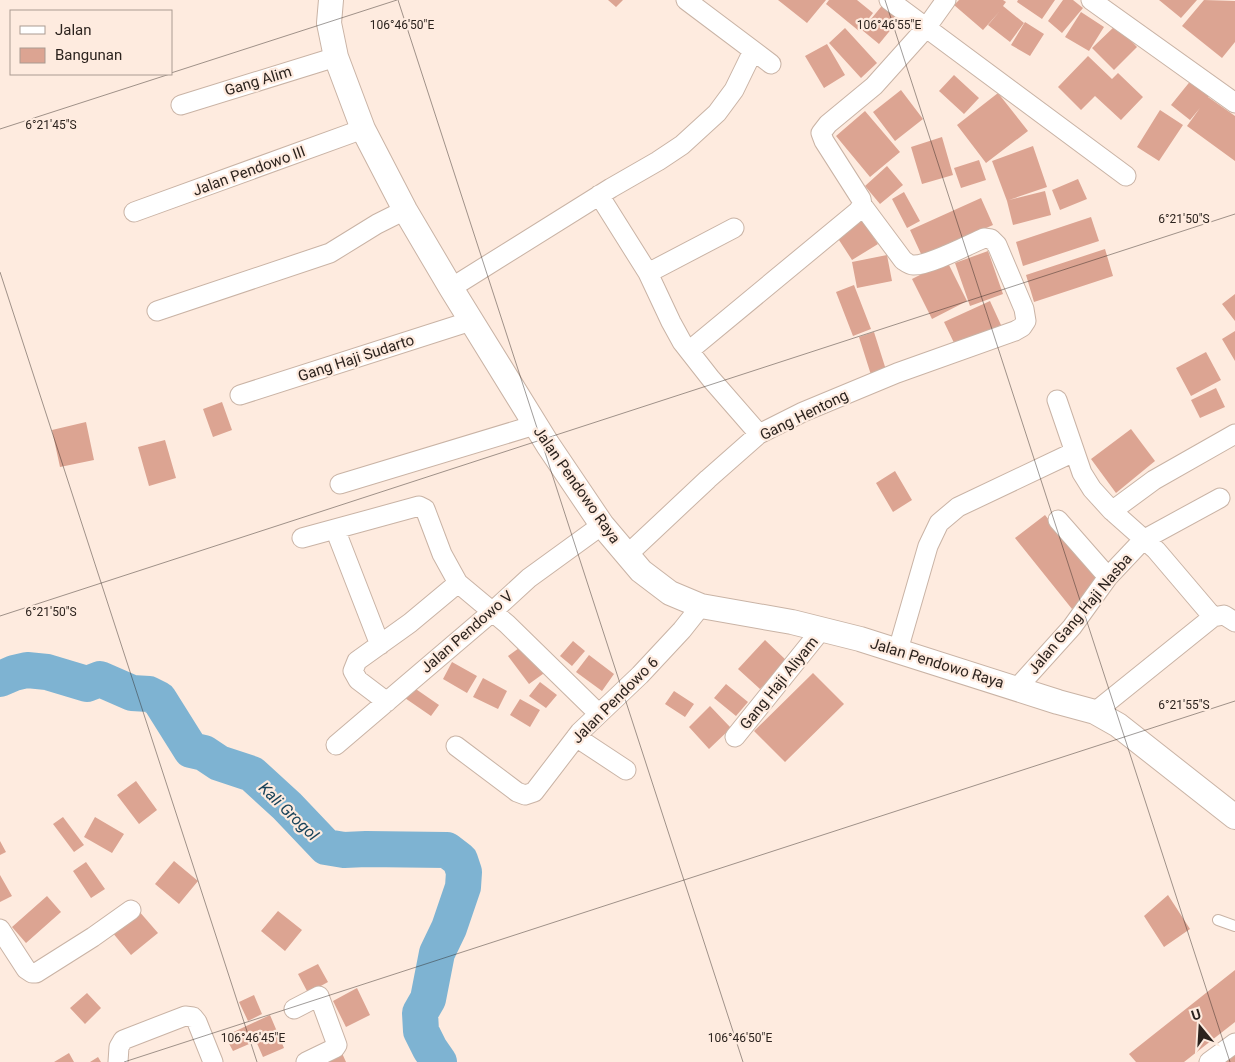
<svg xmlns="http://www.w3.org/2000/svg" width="1235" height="1062" viewBox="0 0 1235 1062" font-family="Roboto,sans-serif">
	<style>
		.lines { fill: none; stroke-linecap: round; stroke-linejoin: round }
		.river { stroke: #7eb3d2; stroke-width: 36 }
		.building { fill: #dca492 }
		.service-casing { stroke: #c9b3a5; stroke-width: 12 }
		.minor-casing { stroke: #c9b3a5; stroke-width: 21 }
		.tertiary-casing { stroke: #c9b3a5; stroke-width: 26 }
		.service { stroke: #fff; stroke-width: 10 }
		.minor { stroke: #fff; stroke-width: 19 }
		.tertiary { stroke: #fff; stroke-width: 24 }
		.ticks { fill: none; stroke: #2c231e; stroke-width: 1; stroke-opacity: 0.45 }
		.labels { text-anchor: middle; stroke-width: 4.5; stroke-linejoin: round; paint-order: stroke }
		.street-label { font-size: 15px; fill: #2c231e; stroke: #feebdf }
		.water-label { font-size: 16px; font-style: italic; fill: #18435a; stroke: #feebdf }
		.ticks-label { font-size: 12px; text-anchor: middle; fill: #2c231e; stroke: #feebdf; stroke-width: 4.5; stroke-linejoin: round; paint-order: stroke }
	</style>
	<rect width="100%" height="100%" fill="#feebdf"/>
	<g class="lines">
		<path class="river" d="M0,679L14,673L27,670L47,672L87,684L100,679L132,693L149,694L159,699L191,750L204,753L219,763L252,774L287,806L326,847L344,850L366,849L447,850L460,860L464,872L463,887L449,928L437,953L428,999L420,1013L421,1031L430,1049L439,1062"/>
	</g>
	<path class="building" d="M608,0H623L616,7Z
		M778,0H826L807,23Z
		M829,0H857L873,13L859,31L826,4Z
		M959,0H1003L1006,2L1003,6L1024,23L1010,42L988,25L1000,11L983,30L954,5Z
		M1018,0H1055L1042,19L1017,2Z
		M1063,0H1073L1083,8L1062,33L1048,21Z
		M1159,0H1197L1181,18Z
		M1204,0L1235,1V42L1222,58L1182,26Z
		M885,2L902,16L879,44L862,30Z
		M1081,12L1104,27L1089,51L1065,37Z
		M1025,22L1044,34L1030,56L1011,45Z
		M1116,25L1137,47L1114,70L1092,48Z
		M845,28L877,63L861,78L829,43Z
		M827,44L845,75L824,88L805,56Z
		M1088,56L1112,79L1118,73L1143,97L1121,120L1095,96L1081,110L1058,87Z
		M954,75L979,98L964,114L939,91Z
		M1192,79L1210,93L1208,97L1235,116V161L1187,126L1200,108L1190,120L1171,105Z
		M901,90L923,119L895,141L873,112Z
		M998,93L1028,131L986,163L957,125Z
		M1160,110L1183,125L1159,161L1137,147Z
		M865,111L900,152L870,177L836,136Z
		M942,137L953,175L922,184L911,147Z
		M1033,146L1047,187L1009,200L1045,191L1051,215L1013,225L1007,201L992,161Z
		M979,160L986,180L961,188L954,168Z
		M887,166L903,185L880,204L865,186Z
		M1078,179L1087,199L1060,210L1052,190Z
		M904,192L920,221L907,228L892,199Z
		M981,198L993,225L922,256L910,230Z
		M1091,217L1099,241L1023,266L1016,242Z
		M862,220L878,244L852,260L837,237Z
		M1105,249L1113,276L1034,302L1026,275Z
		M988,251L1003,294L970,306L955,263Z
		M887,255L892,281L857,288L852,262Z
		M947,261L967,301L932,319L912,279Z
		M854,285L871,329L853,336L836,292Z
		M1235,294V321L1222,304Z
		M990,301L1001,325L955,345L944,322Z
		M1235,331V361L1222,339Z
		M874,332L887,373L872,378L859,337Z
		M1206,352L1221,380L1191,396L1176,368Z
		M1216,388L1225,407L1200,418L1191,400Z
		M222,402L232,430L213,437L203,409Z
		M86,422L94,460L60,467L52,430Z
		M1131,429L1155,461L1116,493L1091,459Z
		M165,440L176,478L149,486L138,447Z
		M895,471L912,500L893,512L876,483Z
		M1045,515L1102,586L1072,609L1015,538Z
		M765,640L787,661L760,689L738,669Z
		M573,641L585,651L572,666L560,656Z
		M526,643L547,671L529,684L508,656Z
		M589,655L614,674L602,691L576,672Z
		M452,662L477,676L467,693L443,679Z
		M813,673L844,704L785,762L754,731Z
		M483,678L507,691L498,709L473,697Z
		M540,682L557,695L546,708L529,696Z
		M726,684L748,702L736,716L714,698Z
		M410,685L439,705L431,716L402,696Z
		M674,691L694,704L685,717L665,704Z
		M520,699L540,710L530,727L510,715Z
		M710,706L731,728L709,749L689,727Z
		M136,781L157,810L139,824L117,795Z
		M63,817L84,845L74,852L53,824Z
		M95,817L124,834L112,853L84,837Z
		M0,841L6,852L0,855Z
		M174,861L198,881L179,904L155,884Z
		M86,862L105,889L91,898L73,871Z
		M0,875L12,896L0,902Z
		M1168,895L1190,929L1164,947L1144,916Z
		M47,896L61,912L26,943L12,927Z
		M138,910L158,933L131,955L112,932Z
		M278,911L302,930L285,951L261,931Z
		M318,964L328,982L308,993L298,974Z
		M1235,970V1022L1184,1062H1136L1129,1054Z
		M357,988L370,1015L346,1027L333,1001Z
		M87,993L101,1008L85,1024L70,1008Z
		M254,995L262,1014L248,1021L239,1002Z
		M270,1015L284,1048L263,1057L256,1041L233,1051L225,1036Z
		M1235,1049V1062H1216Z
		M341,1051L346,1062H320Z
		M69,1053L74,1062H54Z
		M98,1057L101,1062H90Z"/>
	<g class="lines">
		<g class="service-casing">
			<path id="service" d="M1218,920L1235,926"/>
		</g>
		<g class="minor-casing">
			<path id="minor" d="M686,0L771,64
				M889,0L1126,176
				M1091,0L1235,103
				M181,105L336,57
				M599,195L648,273L671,322L682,342L711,379L759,434
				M134,212L363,129
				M648,273L734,228
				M451,288L611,188L658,161L682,145L717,113L734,90L753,51
				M157,311L330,253L377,224L405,210
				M690,350L858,211L862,205L861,199L824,141L821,133L828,124L874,86L926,28L946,0
				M240,395L471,321
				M1057,400L1082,473L1092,489L1112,511L1156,550L1213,617L1224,615L1235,622
				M340,484L535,425
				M1112,511L1154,480L1235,434
				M1058,520L1108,577
				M335,529L380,645
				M302,538L419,506L425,509L442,554L458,583L507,624L598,713
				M627,555L708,479L759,434L803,412L897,373L1015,331L1022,327L1026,321L1024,309L997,245L991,239L984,238C968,245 928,266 913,265C909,265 906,262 903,260L862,205
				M898,650L928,546L939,523L958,507L1074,452
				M1017,688L1072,627L1108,577L1143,540L1220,498
				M387,702L358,680L353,671L357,661L410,623L458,583
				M1095,712L1213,617
				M576,737L626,770
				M735,737L822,629
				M336,745L492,612L529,578L602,525
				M456,746L517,792L525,795L534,792L580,732L640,675L682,630L701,606
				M0,929L26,969L32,973H36L93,937L131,910
				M294,1009L319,996L337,1045L335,1048L306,1062
				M118,1062L119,1047L123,1040L185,1016L193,1017L197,1022L213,1062
				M1209,1062L1235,1043"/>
		</g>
		<g class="tertiary-casing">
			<path id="tertiary" d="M331,0L329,23L336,57L363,129L405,210L451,288L548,445L602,525L641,571L670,593L701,606L792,622L860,639L1058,702L1095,712L1118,725L1235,817"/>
		</g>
		<use href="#service" class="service"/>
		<use href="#minor" class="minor"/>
		<use href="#tertiary" class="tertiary"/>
	</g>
	<path class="ticks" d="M398,0L743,1062M885,0L1230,1062M171,73L397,0M0,129L170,74M0,272L257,1062M0,616L1235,214M124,1062L1235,701"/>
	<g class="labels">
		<g class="street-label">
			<text transform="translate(258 81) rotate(-17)" y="5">Gang Alim</text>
			<text transform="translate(249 171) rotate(-20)" y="5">Jalan Pendowo III</text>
			<text transform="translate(356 358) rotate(-18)" y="5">Gang Haji Sudarto</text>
			<text transform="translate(804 415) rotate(-26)" y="5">Gang Hentong</text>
			<text transform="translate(577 485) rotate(55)" y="5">Jalan Pendowo Raya</text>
			<text transform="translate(1080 614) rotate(-50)" y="5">Jalan Gang Haji Nasba</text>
			<text transform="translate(467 632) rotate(-41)" y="5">Jalan Pendowo V</text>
			<text transform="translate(937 663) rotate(17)" y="5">Jalan Pendowo Raya</text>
			<text transform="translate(779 683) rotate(-51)" y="5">Gang Haji Aliyam</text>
			<text transform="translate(615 700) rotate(-45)" y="5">Jalan Pendowo 6</text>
		</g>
		<g class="water-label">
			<text transform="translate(289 811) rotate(44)" y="6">Kali Grogol</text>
		</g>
	</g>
	<g class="ticks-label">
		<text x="402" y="29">106°46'50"E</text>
		<text x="889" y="29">106°46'55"E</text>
		<text x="51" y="129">6°21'45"S</text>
		<text x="1184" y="223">6°21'50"S</text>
		<text x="51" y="616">6°21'50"S</text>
		<text x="1184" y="709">6°21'55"S</text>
		<text x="253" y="1042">106°46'45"E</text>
		<text x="740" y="1042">106°46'50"E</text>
	</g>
	<rect x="10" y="10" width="162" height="65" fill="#feebdf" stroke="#aa9b92"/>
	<rect x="20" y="26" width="25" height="8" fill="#ffffff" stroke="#aa9b92"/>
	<text x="55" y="35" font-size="15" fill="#2c231e">Jalan</text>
	<rect x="20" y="48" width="25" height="15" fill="#dca492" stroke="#aa9b92"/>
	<text x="55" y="60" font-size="15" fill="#2c231e">Bangunan</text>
	<g transform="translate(1200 1027) rotate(342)" stroke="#feebdf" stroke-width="4" paint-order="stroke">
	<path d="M0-4L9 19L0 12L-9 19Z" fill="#2c231e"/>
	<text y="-8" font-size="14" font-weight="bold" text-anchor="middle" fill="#2c231e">U</text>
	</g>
</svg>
